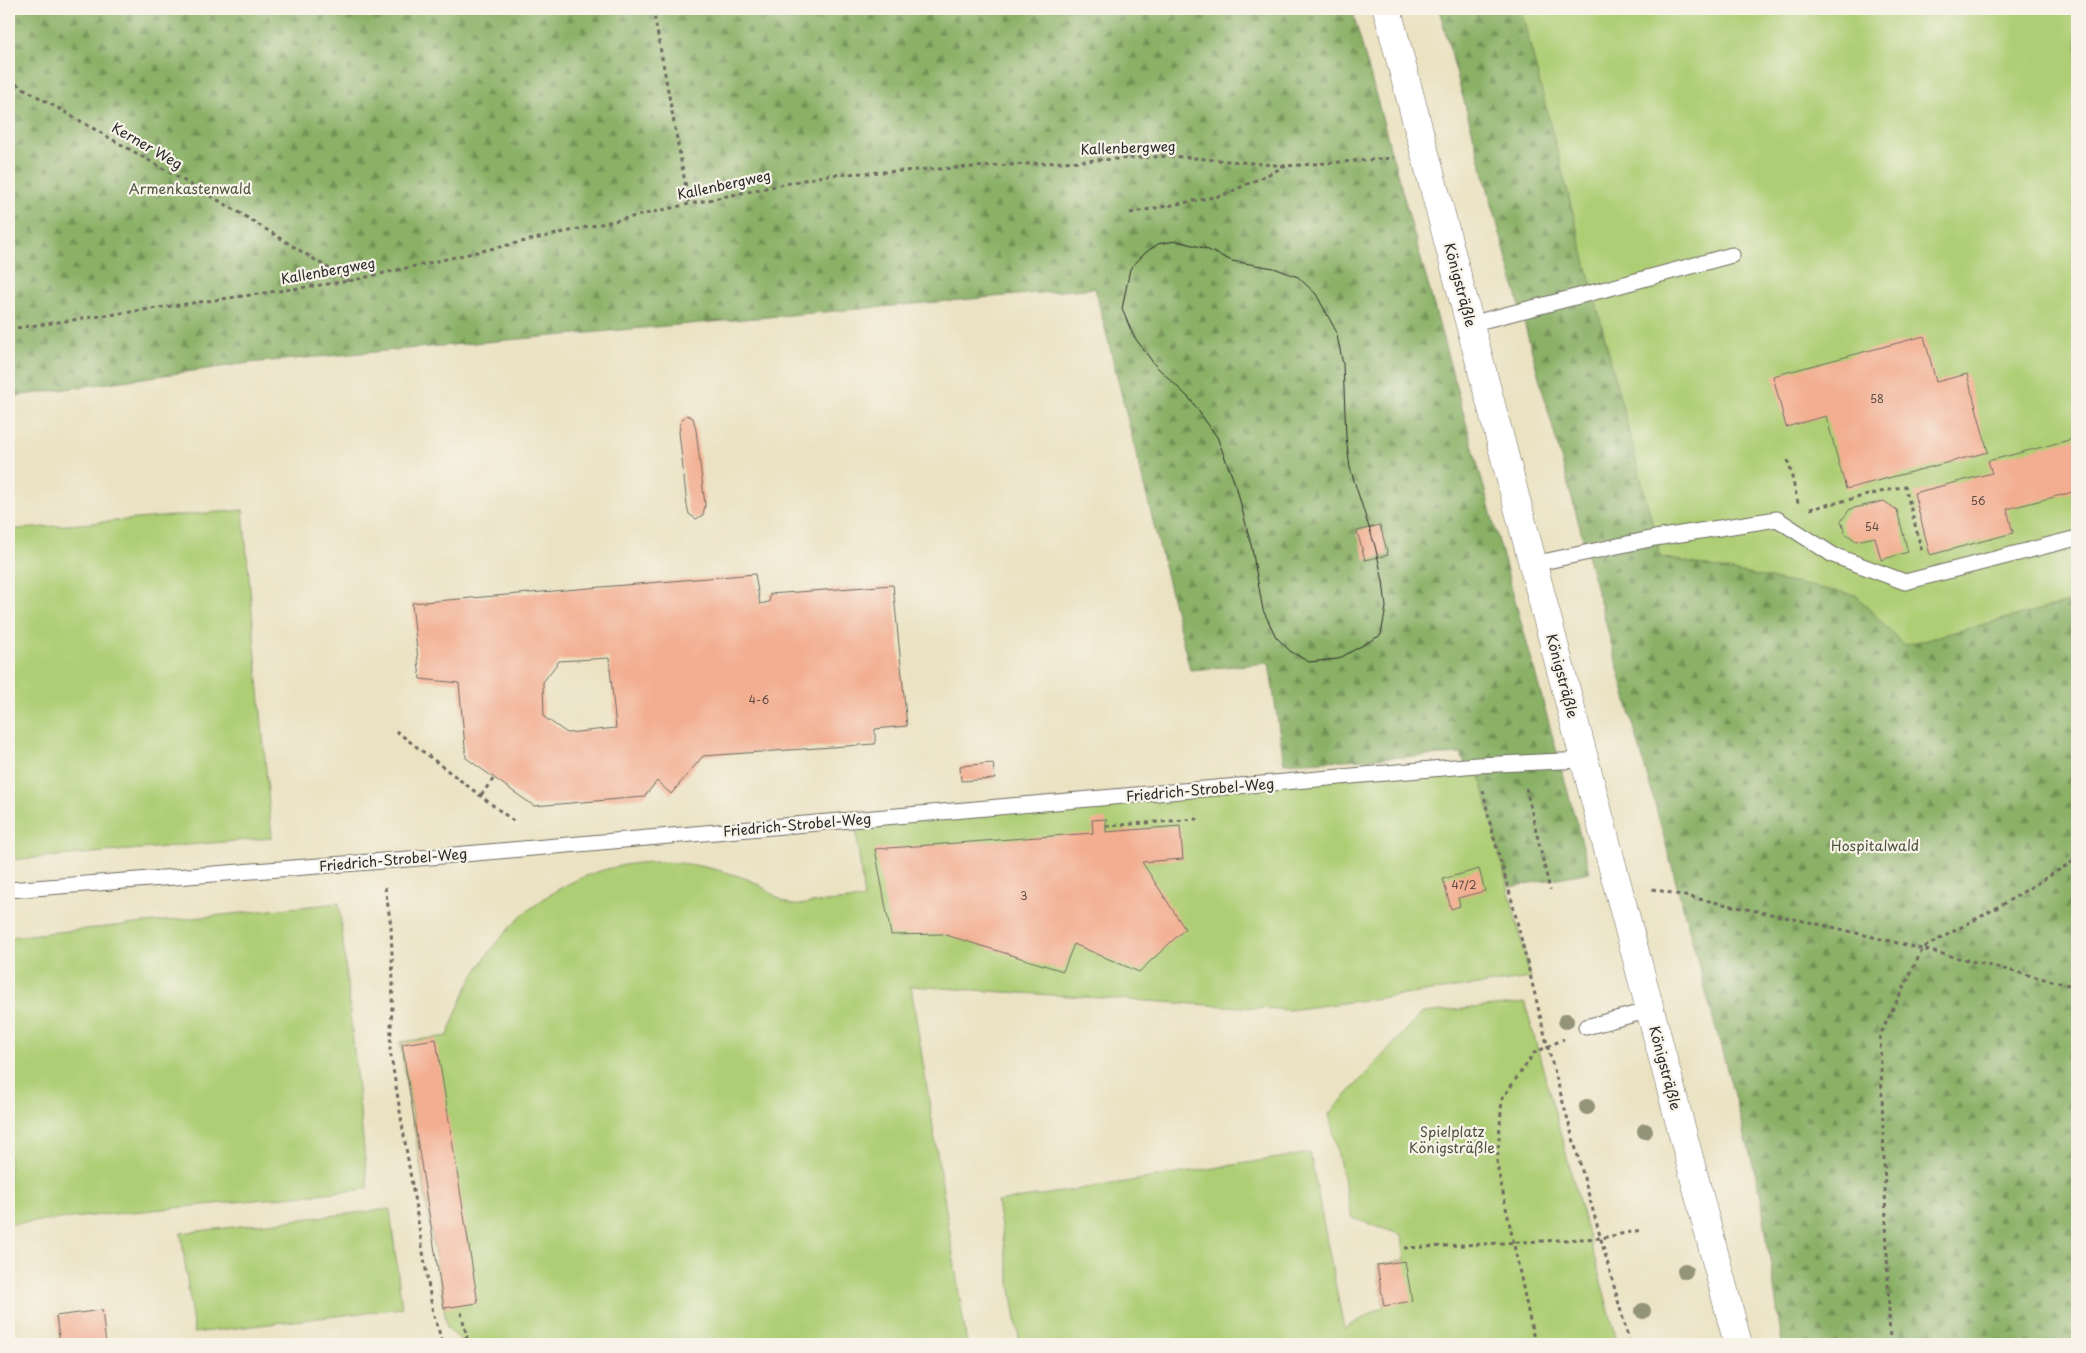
<svg xmlns="http://www.w3.org/2000/svg" width="2086" height="1353" viewBox="0 0 2086 1353" font-family="'Playpen Sans',sans-serif">
	<style>
		.forest { fill: url(#forest-firs); stroke: #5a6e48 }
		.park { fill: #aece75; stroke: #6c7c50 }
		.building { fill: #f3ae91; fill-rule: evenodd }
		.lines { fill: none; stroke-linecap: round; stroke-linejoin: round }
		.service-casing { stroke: #6e6b60; stroke-width: 17 }
		.minor-casing { stroke: #6e6b60; stroke-width: 29 }
		.path { stroke: #6e6b60; stroke-width: 3; stroke-dasharray: 4 4; stroke-linecap: butt }
		.service { stroke: #fff; stroke-width: 15 }
		.minor { stroke: #fff; stroke-width: 28 }
		.tram { stroke: #2b2b2b; stroke-width: 1 }
		.tree { fill: #949479 }
		.labels { text-anchor: middle; stroke-width: 4.5; stroke-linejoin: round; paint-order: stroke }
		.number-label { font-size: 11px; fill: #5d4c44 }
		.street-label { font-size: 14px; fill: #2b2b2b; stroke: #f7f3e8 }
		.park-label { font-size: 14px; fill: #4c543e; stroke: #f7f3e8 }
	</style>
	<defs>
		<pattern id="forest-firs" width="22" height="20" patternUnits="userSpaceOnUse" patternTransform="scale(1.25)"><rect width="22" height="20" fill="#8ab166"/><path d="M5 1l3.5 6h-7zM16 11l3.5 6h-7z" fill="#719054"/></pattern>
	</defs>
	<rect width="100%" height="100%" fill="#f7f3e8"/>
	<filter id="ink" filterUnits="userSpaceOnUse"><feTurbulence type="fractalNoise" baseFrequency=".02" numOctaves="2"/><feDisplacementMap in="SourceGraphic" scale="10" xChannelSelector="R" yChannelSelector="G"/><feConvolveMatrix kernelMatrix="1 2 1 2 8 2 1 2 1" color-interpolation-filters="sRGB"/></filter>
	<filter id="wash" filterUnits="userSpaceOnUse"><feTurbulence type="fractalNoise" baseFrequency=".0096" numOctaves="4" result="noise"/><feDisplacementMap in="SourceGraphic" scale="20" xChannelSelector="R" yChannelSelector="G"/><feGaussianBlur stdDeviation="1.12" result="paint"/><feColorMatrix in="noise" values="0 0 0 0 0 0 0 0 0 0 0 0 0 0 0 0 0 1.4 0 .05"/><feComposite in="paint" operator="in"/></filter>
	<g filter="url(#wash)">
		<rect width="100%" height="100%" fill="#ebe2c2"/>
		<path class="forest" d="M9,9H1352L1590,872L1510,887L1461,754L1284,763L1269,663L1190,670L1095,288L249,363L9,397Z
			M1439,9H1521L1661,557L1856,595L1904,645L2077,600V1344H1782L1760,1191Z"/>
		<path class="park" d="M1521,9H2077V600L1904,645L1856,595L1661,557Z
			M243,510L272,838L9,860V530Z
			M1477,765L1531,978L1289,1010L911,986L967,1344H464L447,1327L400,1042L448,1036C483,919 588,837 713,869C727,872 744,877 756,883C766,889 782,902 792,905C797,906 806,904 811,903C829,902 847,900 864,899L855,820Z
			M339,903L368,1189L9,1224V937Z
			M1525,1003L1618,1344H1020L997,1202L1310,1153L1344,1329L1384,1306L1377,1265L1405,1260L1402,1235L1352,1218L1329,1114L1422,1013Z
			M390,1209L402,1308L194,1333L181,1233Z"/>
		<g id="blocks">
			<path class="building" d="M1924,336L1936,382L1967,374L1988,452L1846,489L1826,416L1786,427L1773,376Z
				M687,415L693,418L696,430L705,505L703,515L696,519L689,514L687,505L679,432L681,420Z
				M2077,438V491L2007,509L2013,533L1930,555L1914,493L1992,473L1988,461Z
				M1884,501L1897,510L1908,552L1881,560L1875,537L1856,541L1845,533L1841,521L1850,509Z
				M1380,525L1388,555L1365,560L1357,531Z
				M755,574L760,604L769,602L770,594L893,585L907,726L875,729V744L703,756L671,794L657,781L644,797L534,806L466,758L459,683L420,679L412,603ZM609,658L616,728L567,733L544,717L543,682L559,661Z
				M993,763L995,779L961,781L960,766Z
				M1106,819V832L1180,826L1183,859L1142,862L1185,929L1139,972L1074,944L1063,971L943,934L891,935L875,849L1093,833L1092,820Z
				M1479,869L1485,891L1458,898L1460,906L1451,909L1443,879Z
				M436,1039L478,1303L444,1308L402,1044Z
				M1405,1261L1412,1301L1384,1306L1377,1265Z
				M102,1310L106,1344H60L56,1316Z"/>
		</g>
	</g>
	<g filter="url(#ink)">
		<use href="#blocks" fill-opacity="0" stroke="#6e6b60" stroke-width="1"/>
		<g class="lines">
			<g class="service-casing">
				<path id="service" d="M1470,324L1610,288L1732,255
					M1533,564L1655,538L1777,519L1833,555L1905,582L2077,538
					M9,890L408,859L1477,765L1584,760
					M1586,1027L1650,1010"/>
			</g>
			<g class="minor-casing">
				<path id="minor" d="M1387,9L1738,1344"/>
			</g>
			<path class="path" d="M653,9L689,204
				M9,80L235,210L349,281
				M1130,213L1224,195L1286,166
				M9,329L349,281L689,204L828,175L1171,156L1287,166L1394,158
				M1788,460L1798,503
				M1810,509L1905,486L1922,552
				M396,731L516,823
				M1526,788L1550,890
				M1483,790L1491,828L1512,901L1548,1048L1630,1344
				M481,795L494,778
				M1106,826L1197,819V814
				M385,887L391,926L393,983L390,1050L433,1313L443,1344
				M1652,889L1832,927L2077,987
				M1404,1248L1601,1238L1641,1230
				M421,1344L441,1342
				M459,1344L467,1337L461,1312
				M1535,1344L1497,1165L1502,1099L1534,1053L1564,1039
				M1890,1344L1880,1035L1923,948L2000,906L2077,859"/>
			<use href="#service" class="service"/>
			<use href="#minor" class="minor"/>
			<path class="tram" d="M1177,241L1204,248L1232,261L1274,268L1298,277L1316,294L1336,331L1343,364L1346,437L1350,468L1375,546L1383,581L1386,607L1381,635L1338,659L1309,662L1290,651L1276,637L1263,610L1252,549L1237,489L1217,437L1190,399L1154,364L1133,335L1122,309L1130,269L1145,253L1158,244Z"/>
		</g>
		<g class="tree">
			<circle cx="1566" cy="1021" r="8"/>
			<circle cx="1587" cy="1107" r="8"/>
			<circle cx="1645" cy="1131" r="8"/>
			<circle cx="1685" cy="1271" r="8"/>
			<circle cx="1643" cy="1311" r="8"/>
		</g>
	</g>
	<g class="labels">
		<g class="number-label">
			<text x="1877" y="403">58</text>
			<text x="1978" y="505">56</text>
			<text x="1872" y="531">54</text>
			<text x="759" y="704">4-6</text>
			<text x="1464" y="889">47/2</text>
			<text x="1024" y="900">3</text>
		</g>
		<g class="street-label">
			<text transform="translate(147 146) rotate(30)" y="5">Kerner Weg</text>
			<text transform="translate(1128 148) rotate(-2)" y="5">Kallenbergweg</text>
			<text transform="translate(724 185) rotate(-12)" y="5">Kallenbergweg</text>
			<text transform="translate(328 271) rotate(-10)" y="5">Kallenbergweg</text>
			<text transform="translate(1460 285) rotate(75)" y="5">Königsträßle</text>
			<text transform="translate(1562 676) rotate(75)" y="5">Königsträßle</text>
			<text transform="translate(1200 790) rotate(-5)" y="5">Friedrich-Strobel-Weg</text>
			<text transform="translate(797 825) rotate(-5)" y="5">Friedrich-Strobel-Weg</text>
			<text transform="translate(393 860) rotate(-5)" y="5">Friedrich-Strobel-Weg</text>
			<text transform="translate(1665 1068) rotate(75)" y="5">Königsträßle</text>
		</g>
		<g class="park-label">
			<text x="190" y="194">Armenkastenwald</text>
			<text x="1875" y="851">Hospitalwald</text>
			<text x="1452" y="1137">Spielplatz<tspan x="1452" dy="16">Königsträßle</tspan></text>
		</g>
	</g>
	<rect width="2086" height="1353" fill="none" stroke="#f7f3e8" stroke-width="30"/>
</svg>
